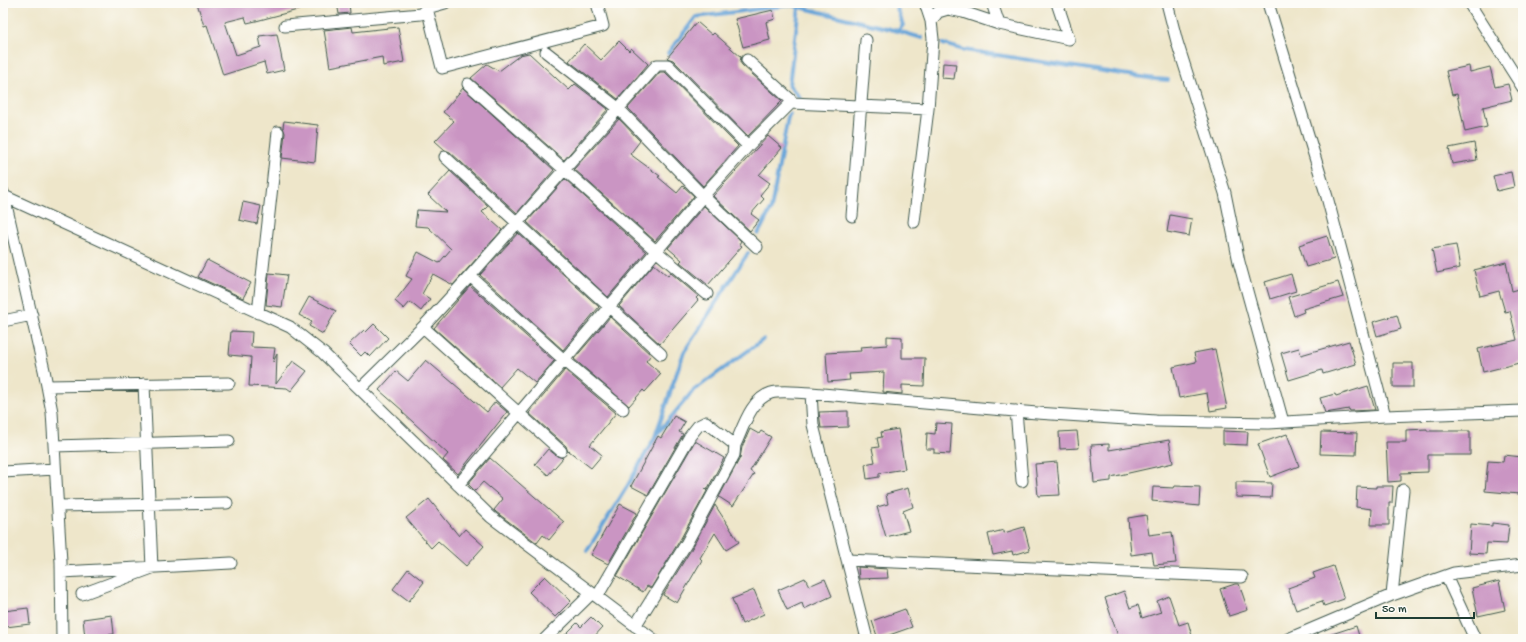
<svg xmlns="http://www.w3.org/2000/svg" width="1526" height="642" viewBox="0 0 1526 642" font-family="'Gochi Hand',sans-serif">
	<style>
		.lines { fill: none; stroke-linecap: round; stroke-linejoin: round }
		.stream { stroke: #67a4d8; stroke-width: 4 }
		.building { fill: #ca95c3 }
		.minor-casing { stroke: #3e564a; stroke-width: 13 }
		.minor { stroke: #fff; stroke-width: 11 }
	</style>
	<rect width="100%" height="100%" fill="#fdfcf7"/>
	<filter id="ink" filterUnits="userSpaceOnUse"><feTurbulence type="fractalNoise" baseFrequency=".025" numOctaves="2"/><feDisplacementMap in="SourceGraphic" scale="8" xChannelSelector="R" yChannelSelector="G"/><feConvolveMatrix kernelMatrix="1 2 1 2 8 2 1 2 1" color-interpolation-filters="sRGB"/></filter>
	<filter id="wash" filterUnits="userSpaceOnUse"><feTurbulence type="fractalNoise" baseFrequency=".012" numOctaves="4" result="noise"/><feDisplacementMap in="SourceGraphic" scale="16" xChannelSelector="R" yChannelSelector="G"/><feGaussianBlur stdDeviation="0.9" result="paint"/><feColorMatrix in="noise" values="0 0 0 0 0 0 0 0 0 0 0 0 0 0 0 0 0 1.4 0 .05"/><feComposite in="paint" operator="in"/></filter>
	<g filter="url(#wash)">
		<rect width="100%" height="100%" fill="#eee6ca"/>
		<g class="lines">
			<path class="stream" d="M895,3L903,25L898,31L922,38
				M799,7L789,85L800,98
				M943,44L964,50L1155,79L1168,80
				M668,53L696,17L791,5L898,31
				M758,234L771,209L788,117L790,114
				M656,435L693,391L764,339
				M587,551L628,485L655,437L684,352L748,253"/>
		</g>
		<g id="blocks">
			<path class="building" d="M197,3H308L309,7L256,21L247,23L245,17L225,22L236,55L261,47L259,36L277,34L284,70L267,74L264,62L223,75L207,25L204,26Z
				M337,3H349L350,13L339,14Z
				M773,10L775,19L766,22L770,40L743,47L735,19Z
				M697,22L712,35L714,33L741,57L740,62L742,65L782,101L748,136L673,60L667,58Z
				M352,27L353,32L398,27L404,62L383,66L382,57L330,67L324,30Z
				M619,41L629,51L631,48L648,64L618,99L569,61L584,44L601,60Z
				M529,53L569,90L575,84L608,109L564,160L471,78L487,64L499,71L520,55Z
				M943,63L956,64L954,79L942,78Z
				M1469,66L1470,72L1490,67L1495,87L1508,84L1512,100L1483,107L1487,127L1465,132L1457,94L1452,95L1446,71Z
				M660,72H665L738,146L703,186L628,108Z
				M463,88L554,170L517,213L450,152L445,150L435,141L454,121L443,112Z
				M619,119L640,141L630,154L660,176L658,177L677,193L683,186L694,196L655,241L574,169Z
				M284,121L318,125L315,162L282,158L285,133L283,127Z
				M768,136L782,148L759,175L770,183L760,195L764,199L751,214L759,220L750,231L713,196Z
				M1474,143L1477,160L1452,164L1449,148Z
				M450,171L488,206L482,212L502,230L453,285L433,274L422,294L430,299L421,311L410,302L404,309L395,301L412,279L406,276L418,252L439,263L451,249L428,227L415,226L417,210L446,212L428,195Z
				M1511,172L1514,187L1497,191L1493,176Z
				M565,179L646,252L608,297L527,222Z
				M243,202L261,206L257,224L239,220Z
				M704,206L741,241L739,244L742,246L708,285L680,262L682,260L668,248Z
				M1170,215L1192,219L1189,236L1167,232Z
				M518,233L599,307L563,350L480,275Z
				M1327,236L1334,259L1306,267L1299,245Z
				M1456,245L1460,268L1437,273L1432,249Z
				M207,260L251,283L243,298L198,277Z
				M1506,262L1512,291L1523,288V362L1483,372L1478,349L1517,340L1510,311L1505,312L1499,291L1480,296L1474,270Z
				M654,264L668,276L671,273L698,296L696,298L698,300L660,344L619,306Z
				M269,273L287,275L282,307L266,305Z
				M1291,274L1296,291L1270,299L1265,282Z
				M1338,282L1343,297L1303,309L1304,312L1294,316L1288,297Z
				M470,286L554,361L535,383L517,368L500,387L434,328Z
				M309,297L336,311L323,334L309,326L312,322L299,315Z
				M1397,315L1401,329L1377,336L1373,322Z
				M610,317L651,355L646,361L661,374L645,392L643,390L629,406L574,359Z
				M374,324L388,338L370,357L365,352L361,356L349,344L364,330L366,332Z
				M231,331L252,332L251,347L275,348L273,362L277,354L276,384L293,361L307,371L291,391L287,388L249,386L251,357L229,355Z
				M887,336L902,337V358H925L924,386L902,385V394L883,392L884,372L849,374L850,380L828,382L826,353L861,351L860,347L887,345Z
				M1349,341L1356,364L1323,374L1322,370L1289,380L1281,353L1299,348L1301,355Z
				M1215,349L1227,408L1210,411L1207,393L1179,398L1173,367L1196,362L1194,353Z
				M426,360L487,412L495,402L507,412L458,474L443,460L448,454L402,412L403,411L379,390L396,371L408,381Z
				M1393,363H1413V387H1393Z
				M565,370L616,413L590,445L602,455L591,468L569,451L568,452L566,446L529,413Z
				M1368,386L1375,410L1350,411L1349,409L1325,413L1320,398L1335,394L1336,396Z
				M848,411V427L821,428L819,412Z
				M674,416L685,422L679,432L683,434L648,495L631,486L658,436L661,438Z
				M936,423L952,424L950,454L934,453V449H926L927,433L935,434Z
				M750,429L759,434L761,431L771,437L750,471L754,474L733,506L719,497L740,458L742,447Z
				M898,429L905,469L879,473V477L867,479L865,464L875,462L872,448L879,447L877,438L882,437L881,432Z
				M1427,429V431H1470V455H1428V472L1401,473V481L1388,482L1386,442H1406V430Z
				M1077,431L1079,448L1060,449L1059,432Z
				M1223,431L1248,432L1247,445L1223,444Z
				M1321,432L1357,433L1356,455L1320,454Z
				M1287,434L1299,466L1270,477L1258,444Z
				M1169,440L1173,463L1111,477V481L1094,483L1091,445L1109,444V450Z
				M695,441L724,458L707,490L705,489L707,491L680,540L651,588L647,586L643,592L617,576Z
				M548,449L557,456L563,458L548,475L535,464Z
				M1504,455L1522,457L1519,494L1485,491L1488,461L1503,462Z
				M490,458L564,522L549,540L543,535L537,543L496,512L494,510L503,499L483,482L475,491L468,484Z
				M1057,462L1060,495L1038,496L1035,464Z
				M1236,482L1272,483L1271,498L1236,497Z
				M1175,486L1200,487L1199,506L1152,501L1153,487L1174,488Z
				M1376,486H1393L1392,503H1389V525H1371L1372,509L1356,507L1357,487L1376,488Z
				M908,488L913,507L903,511L909,531L886,537L877,507L888,504L886,494Z
				M429,499L459,536L465,529L484,546L466,566L438,541L431,548L406,518Z
				M620,504L637,513L608,564L591,555Z
				M715,505L739,542L726,550L715,533L700,558L702,560L677,603L663,595L692,548Z
				M1146,515L1149,535L1172,532L1176,563L1154,565L1152,552L1131,555L1128,518Z
				M1492,523L1509,525L1507,544L1487,543L1486,554L1469,553L1471,524L1492,526Z
				M1024,527L1030,550L1013,555L1012,551L993,555L988,534L1004,530V533Z
				M1333,566L1344,599L1324,606L1322,601L1296,610L1288,588L1315,578L1313,573Z
				M858,567L887,569L888,578L859,579Z
				M408,569L424,582L409,601L393,589Z
				M545,576L571,601L555,617L529,592Z
				M805,578L809,586L825,579L832,596L804,609L802,603L787,610L778,590Z
				M1499,581L1505,610L1478,616L1472,588Z
				M1235,584H1239L1248,610L1229,616L1220,589Z
				M754,590L764,614L742,624L732,599Z
				M1124,591L1130,608L1138,605L1142,618L1161,612L1157,601L1169,596L1179,625L1188,622L1193,639H1119L1105,598Z
				M28,608L30,624L6,627L4,611Z
				M905,609L912,627L878,639L872,621Z
				M112,615L114,634L85,638L83,619Z
				M591,617L602,628L592,639H561L577,623L581,627Z
				M1356,626L1360,639H1324L1323,637Z"/>
		</g>
	</g>
	<g filter="url(#ink)">
		<use href="#blocks" fill-opacity="0" stroke="#3e564a" stroke-width="1"/>
		<g class="lines">
			<g class="minor-casing">
				<path id="minor" d="M445,3L427,8L442,68L603,26L597,3
					M992,3L999,24
					M1167,3L1177,42L1225,193L1239,262L1283,422
					M1268,3L1327,197L1385,416
					M1469,3L1523,88
					M931,21L938,12L948,9L963,12L999,24L1069,39L1057,3
					M285,26L421,14L427,8V3
					M546,52L618,108L703,196L757,247
					M468,84L656,251L707,294
					M791,103L928,109
					M445,157L661,354
					M3,192L44,370L52,412L61,562L62,639
					M4,196L290,327L323,353L491,517L653,639
					M852,216L866,40
					M914,222L928,109L933,39L931,21L925,3
					M470,276L564,360L623,409
					M258,313L278,132
					M3,321L32,315
					M423,327L561,451
					M47,386L229,383
					M360,389L423,327L470,276L657,65H668L748,146
					M1016,411L1022,481
					M735,445C743,428 751,399 771,393C783,390 798,393 811,393
					M54,446L229,441
					M3,472L55,469
					M458,485L703,196L748,146L791,103L790,99L747,60
					M58,506L227,503
					M847,560L1242,577
					M62,572L231,563
					M1446,576L1475,639
					M82,594L152,568L144,384
					M1392,595L1403,490
					M597,597L690,436L698,426L706,422L735,445L734,455L686,544L635,626
					M545,639L592,593
					M867,639L813,425L811,393L1037,413L1156,421L1269,423L1385,416L1523,411
					M1288,639L1392,595L1454,573L1523,565"/>
			</g>
			<use href="#minor" class="minor"/>
		</g>
	</g>
	<rect width="1526" height="642" fill="none" stroke="#fdfcf7" stroke-width="16"/>
	<path d="M1376 612v6h98v-6" fill="none" stroke="#1f3d34" stroke-width="2"/>
	<text x="1382" y="612" font-size="12" fill="#1f3d34" stroke="#fdfcf7" stroke-width="3" paint-order="stroke">50 m</text>
</svg>
